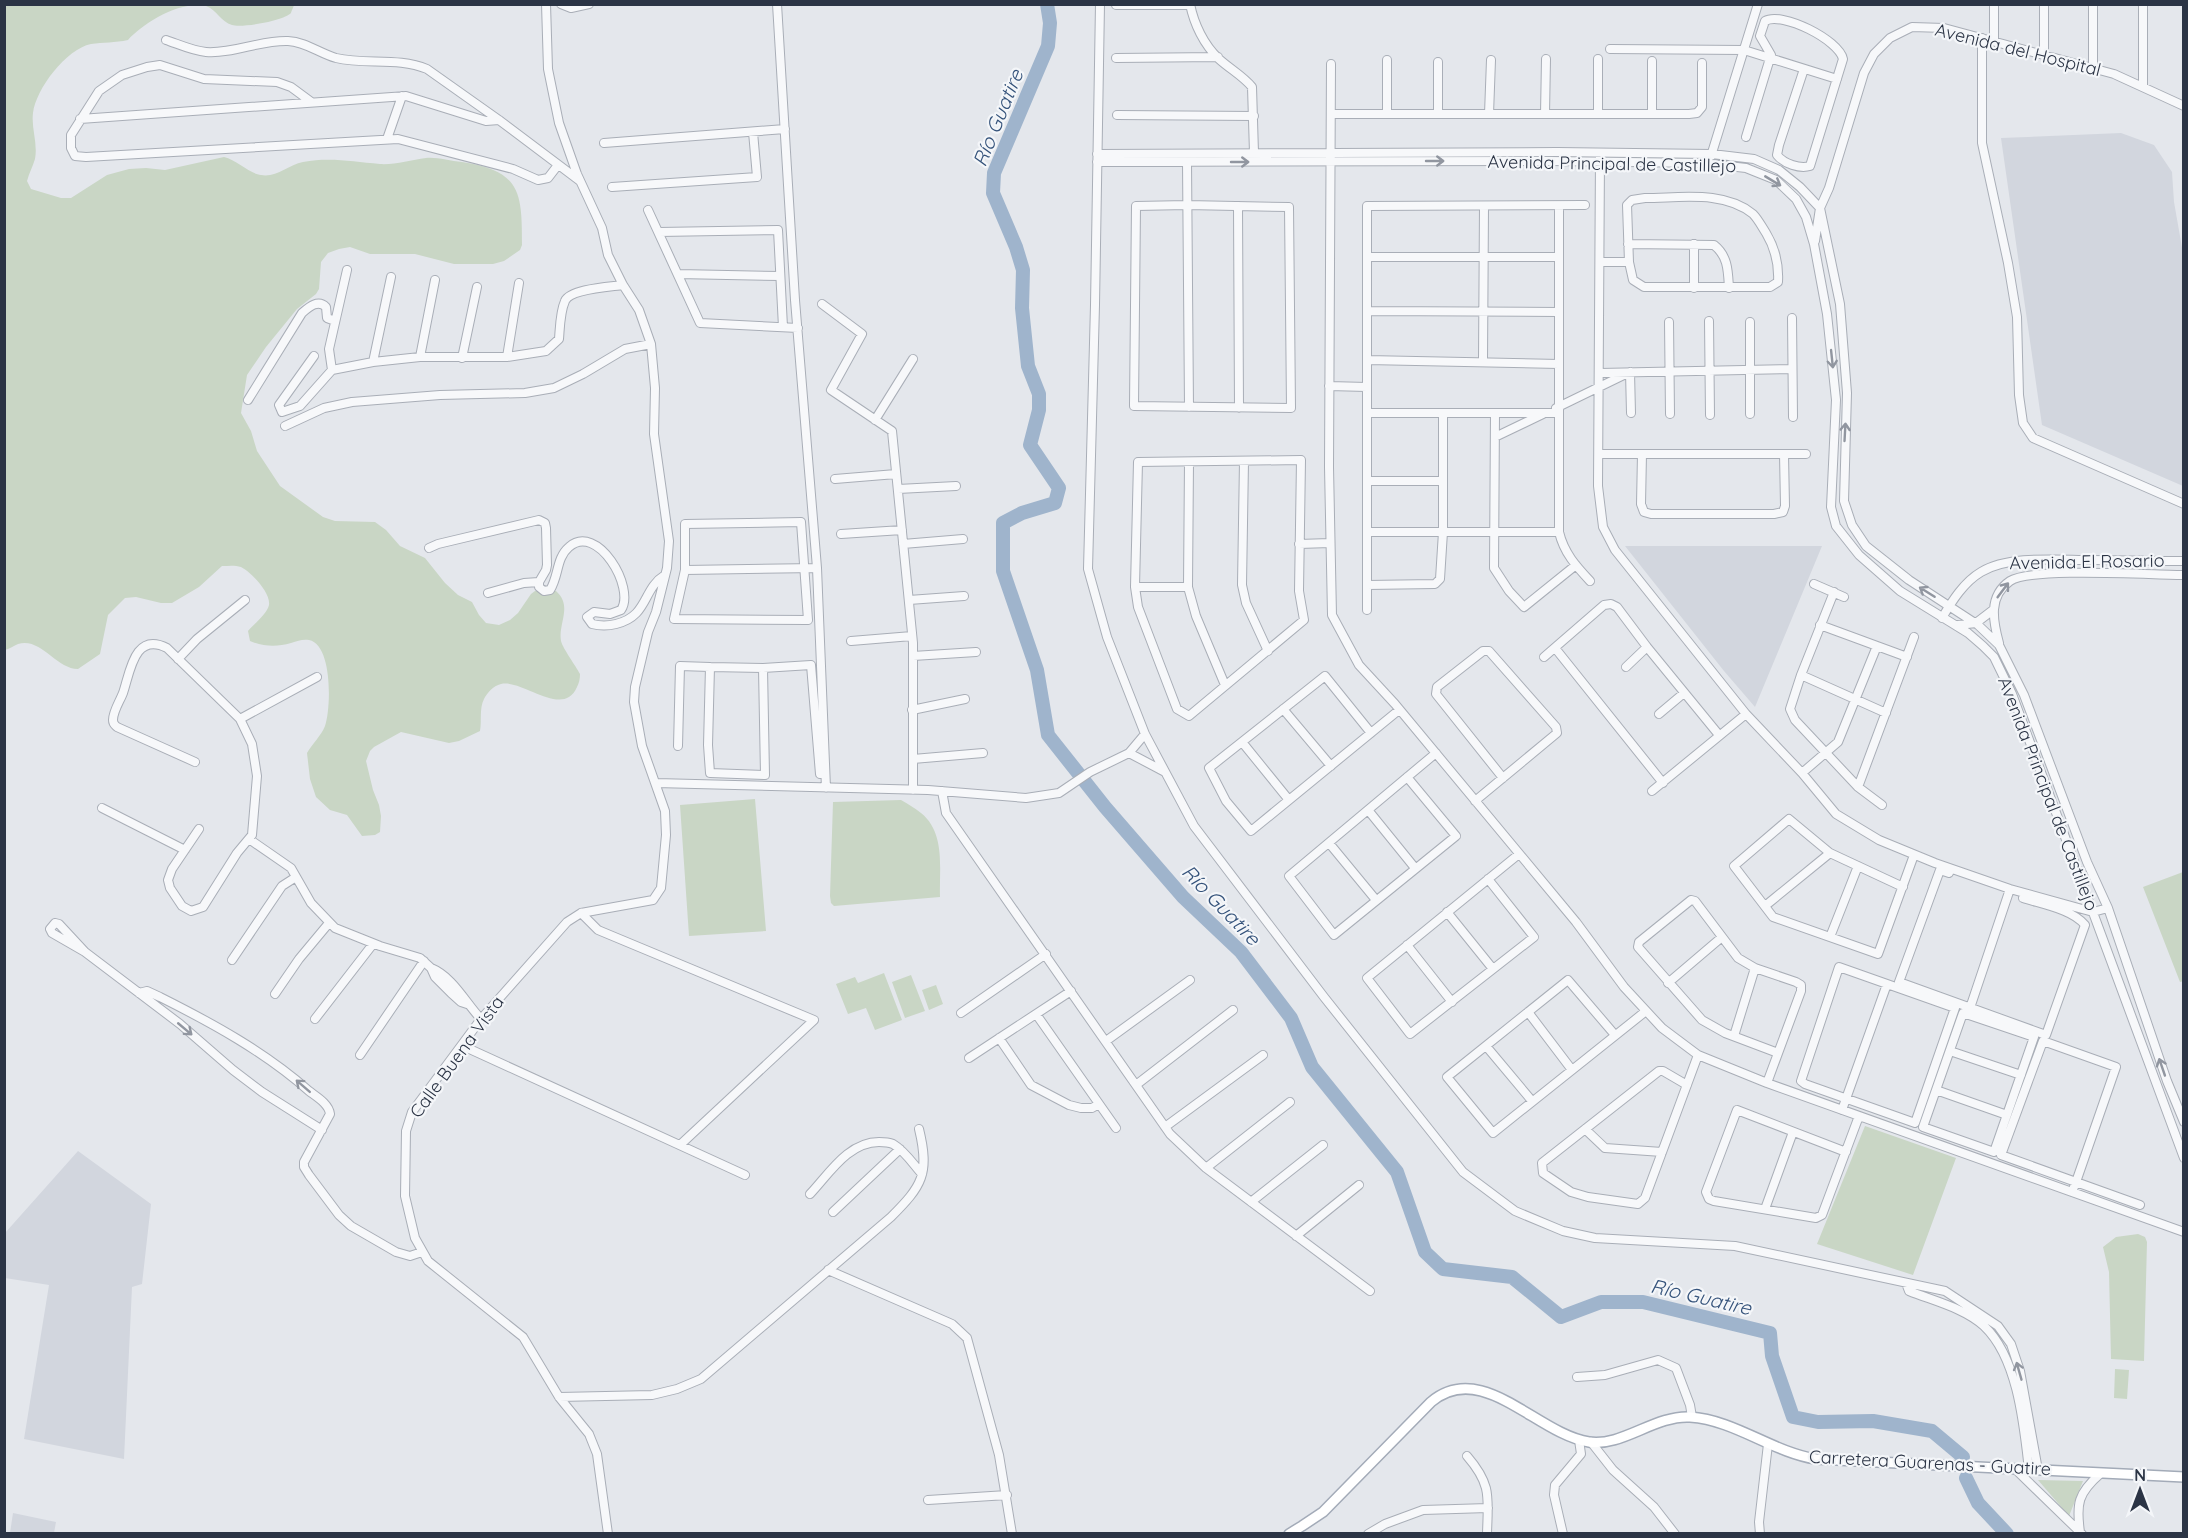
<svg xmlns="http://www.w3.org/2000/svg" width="2188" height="1538" viewBox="0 0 2188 1538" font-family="Quicksand,sans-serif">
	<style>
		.built { fill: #d2d6de }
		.green { fill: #c9d6c5 }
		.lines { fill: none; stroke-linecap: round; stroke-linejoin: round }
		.river { stroke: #9fb4cc; stroke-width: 14 }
		.minor-casing { stroke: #a9aeb7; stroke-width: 10 }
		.major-casing { stroke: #a3abb8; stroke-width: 12 }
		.minor { stroke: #f7f8fa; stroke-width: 8 }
		.major { stroke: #fff; stroke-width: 9 }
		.oneway { stroke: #9196a0 }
		.labels { text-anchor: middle; stroke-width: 4.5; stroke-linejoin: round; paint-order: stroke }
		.street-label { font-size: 18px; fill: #2b3445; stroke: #f4f6f9 }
		.water-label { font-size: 20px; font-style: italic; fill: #34527a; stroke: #f4f6f9 }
	</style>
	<rect width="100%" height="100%" fill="#e4e7ec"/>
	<path class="built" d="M2121,133L2154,145L2172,172L2174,202L2184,259L2183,486L2042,425L2001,138Z
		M1625,546H1822L1755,707L1724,671Z
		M78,1151L151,1204L142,1284L132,1287L124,1459L24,1439L49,1285L5,1278V1233Z
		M13,1513L56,1522L54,1533H10Z"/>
	<path class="green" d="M5,5H294C294,6 291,12 291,13C283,21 242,28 232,25C221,22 217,10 206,6C181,0 143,23 128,40C115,43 103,42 91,44C66,49 36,89 33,113C31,128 38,143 35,159C33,166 29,173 27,181L31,189L61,198H71L107,175L129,169L146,168L165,170L224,157C237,160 250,174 261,175C276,178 288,165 303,162C331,157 353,162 380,164C394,165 411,160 426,158C437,157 450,161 462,162C521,171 522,192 522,245L520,250L504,261L493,264H454L415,254H370L350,247L339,249L328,253L321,262L319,289L316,294L297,309L266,347L247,375L241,413L251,431L257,451L280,486L323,517L335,521L375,522L386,530L400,546L425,558L445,583L458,595L472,602L479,615L486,623L499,625L510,620L518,613L531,594L535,591H556C573,606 558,623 561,641C563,649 576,666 580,674C580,679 579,683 577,687C563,719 523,679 501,684C493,686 487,693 484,699C479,709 482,721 480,731L459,741L449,743L401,732L374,747L370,751L366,761L373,790L379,805L381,816L380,832L375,835L362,836L347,815L330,810L316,797L310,779L307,753C312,744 321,736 325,726C331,709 333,645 309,640C302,639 298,641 291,643C277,647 265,647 250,641L248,631C254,624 267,614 269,605C271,593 251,572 241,567C235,565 228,566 222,566L199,587L172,603H161L136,597L125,598L108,615L100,654L78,669C56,669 41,637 18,644C13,646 9,649 5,650Z
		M755,799L766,931L689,936L680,805Z
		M901,800C908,804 915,808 921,813C946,833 939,869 940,897L834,906L831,903L830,896L833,802Z
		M2183,872L2184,981L2180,982L2143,887Z
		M884,973L902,1020L875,1030L866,1008L848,1014L836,984L855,977L858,983Z
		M911,975L925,1011L905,1018L892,982Z
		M936,985L943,1004L929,1010L922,990Z
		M1865,1126L1956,1158L1913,1275L1817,1244Z
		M2138,1234L2145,1237L2147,1242L2144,1361L2111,1359L2109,1272L2103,1247L2116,1237Z
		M2115,1369L2129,1370L2127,1399L2114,1398Z
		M2038,1480L2083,1481L2069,1516Z"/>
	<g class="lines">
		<path class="river" d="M1047,4L1050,23L1048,46L994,173L993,193L1016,247L1023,270L1022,308L1028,366L1039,394V410L1030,445L1059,488L1055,503L1022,513L1003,523V571L1037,670L1048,735L1105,807L1183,897L1241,952L1291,1018L1312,1067L1397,1172L1425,1252L1443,1269L1512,1277L1561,1317L1601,1302H1643L1770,1333L1772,1356L1793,1417L1818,1422L1873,1421L1932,1431L1963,1457
			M1966,1478L1978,1503L2007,1534"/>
		<g class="minor-casing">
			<path id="minor" d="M546,4L548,69L559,123L577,174L602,228L608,255L623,285L639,310L651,344L655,388L654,434L669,541L667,568L656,612L648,632L635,687L634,702L642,746L665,811L666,835L661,888L653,900L581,913L567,922L481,1019L412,1112L406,1131L405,1196L415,1238L428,1261L523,1337L559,1397L589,1434L597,1454L608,1534
				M561,4L571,8L589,4
				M777,4L795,300L817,568L826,788
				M1100,4L1095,305L1088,569L1107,637L1145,734L1194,826L1324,997L1463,1172L1515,1211L1563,1231L1595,1238L1735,1246L1945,1291L1998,1326L2011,1344L2020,1371L2038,1470
				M1190,4C1194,24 1204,45 1219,59C1230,69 1243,76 1252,87L1254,153
				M2044,4V55
				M2143,4V87
				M1116,5H1190
				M1982,38V143L2008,263L2017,317L2019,395L2023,423L2033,438L2184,504
				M166,40C178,44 193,51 206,52C233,54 260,40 288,41C306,42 319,53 336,58C366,65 398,57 427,69L499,120L580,181
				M1994,41V4
				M1610,49L1744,50L1837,79
				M1116,58L1218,57
				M1438,62V114
				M1331,64L1329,467L1332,615L1359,665L1395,704L1576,922L1624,987L1662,1028L1698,1055L1767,1083L2184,1232
				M2093,68V4
				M310,101L291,87L277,82L204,79L160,65L147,67L122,75L99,91L71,135V148L75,156L86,157L398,139L513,169L538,180L548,178L558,165
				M1332,114H1689L1697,113L1702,107V63
				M1387,114V60
				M1489,114L1491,60
				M1545,114L1546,59
				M1598,114V59
				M1652,114V61
				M1117,115L1254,116
				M80,119L406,96L486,121L499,120
				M1746,137L1771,55L1760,36L1765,21C1782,11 1839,40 1843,59L1810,166C1800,169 1784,164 1777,155L1779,145L1804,69
				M387,139L402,96
				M604,143L785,129
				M1097,154L1557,152L1712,154L1754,159L1779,170L1800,187L1820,208L1840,304L1847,393L1844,501L1852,525L1866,546L1909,580L1978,625L1999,645L2024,695L2087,862L2108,908L2167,1081L2184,1122
				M1711,156L1758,4
				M1600,157L1598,486L1603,527L1615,550L1746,714L1802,773L1836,814L1879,840L1935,863L2010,889L2093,912L2108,908
				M1097,162L1549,161L1702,163L1746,168L1776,180L1796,199L1806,217L1814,244L1827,314L1836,400L1831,507L1836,526L1859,555L1900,591L1968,633L1983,646L1994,657L2012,694L2184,1158
				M1187,162L1189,407
				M612,187L757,177L753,132
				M1645,198C1680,198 1724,190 1753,214C1758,219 1762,227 1766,233C1775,248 1779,265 1778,282L1770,287H1644L1633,280L1629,262L1627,205L1632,200Z
				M1187,205L1289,207L1291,408L1134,406L1136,206Z
				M1238,206L1239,408
				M1559,206V532C1564,553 1576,566 1590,581
				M648,210L700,323L798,328
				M659,232L778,230L783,327
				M1815,241L1820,208L1829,188L1864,73L1874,54L1890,38L1912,27L1944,28L2114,74L2184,106
				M1628,244L1714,245C1728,256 1728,271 1729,288
				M1694,244V288
				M1367,257H1559
				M1600,262H1629
				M678,274L780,276
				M822,304L862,334L831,390L892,431L913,643V790
				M1367,311L1559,312
				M1792,318L1793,417
				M1709,321L1710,415
				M1669,322L1670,414
				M1750,322V414
				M314,356L279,405L282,412L300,406L332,370L373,362L420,357H507L546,351L559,339C560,327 560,312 565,301C570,289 609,287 623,285
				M420,357L435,280
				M507,357L519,283
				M462,358L477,287
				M1367,360L1559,364
				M373,362L391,277
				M1483,362L1484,206
				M332,370L329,349L347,270
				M1600,373L1792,369
				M1329,386L1367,387
				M248,400L302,313C309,307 318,299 326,307L327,318L335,321
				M1556,408L1630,372L1631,413
				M1367,413H1558
				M1495,413L1494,568L1509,591L1524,607L1576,565
				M875,420L913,359
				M285,426L324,408L352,402L440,395L525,393L554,388L583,374L625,349L651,344
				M1495,437L1543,414
				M1599,454H1806
				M1642,454L1641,504L1644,512L1651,514H1774L1783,512L1785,506L1784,454
				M1301,460L1299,591L1304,620L1189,716L1177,709L1138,607L1135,587L1138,462Z
				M1244,461L1242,585L1246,603L1268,651
				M1189,462L1188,587L1196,616L1225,685
				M835,479L896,474
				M1367,481H1443
				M898,489L956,486
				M801,522L808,620L674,619L685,570V524Z
				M1367,532H1559
				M841,534L902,530
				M903,544L963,539
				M1299,544L1330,543
				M429,548L438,544L539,520L545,523L546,528L547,565L546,570L539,582
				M685,570L817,568
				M539,582V587L544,591L550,590C559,576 556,558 569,547C597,522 636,588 621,610L610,614L594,612L587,617L592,624C600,626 608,626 616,624C649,616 642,589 665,575
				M1814,584L1844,597
				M1367,585L1435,584L1440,579L1443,532V413
				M1135,587H1188
				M1834,592L1801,675L1790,709L1795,720L1858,787L1882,805
				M488,593L524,583L539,582
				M909,600L964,596
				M1367,610V206L1585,205
				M1942,618C1952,601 1964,582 1981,572C2009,555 2058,560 2091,560C2122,560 2153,561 2184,561
				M1820,625L1907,657
				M1958,625L1976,623L1993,610
				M851,641L912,636
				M1999,643C1993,621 1988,596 2010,581C2030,567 2153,575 2184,575
				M1555,648L1663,783
				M913,656L976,652
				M1544,657L1604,605L1611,604L1617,607L1647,647L1719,735
				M178,659L197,639L245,600
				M710,667L763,668
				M1626,667L1647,647
				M1801,675L1886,713
				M1283,709L1331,766
				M912,710L965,699
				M1659,714L1684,693
				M240,719L317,677
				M1371,733L1325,676L1209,768L1226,801L1251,831L1399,710
				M1242,742L1289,800
				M678,746L680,666L710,667L708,745L710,773L765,775L763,668L811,665L820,774
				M1129,753L1165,772
				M913,759L983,753
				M195,762L117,727C114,724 113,724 113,720C113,711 120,701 123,693C130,673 134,631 167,648L240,719L252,744L257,776L252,835L237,853L203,907L191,911L182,906L170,888L168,880L172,869L199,829
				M1802,773L1838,742L1877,646
				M1407,777L1456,836L1334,935L1289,876L1436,753
				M656,783L928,790L1026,798L1059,793L1090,772L1129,753L1145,734
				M1858,787L1914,637
				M942,791L946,813L1170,1134L1206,1168L1370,1291
				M1652,791L1746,714
				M1475,801L1557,733L1556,727L1489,651H1483L1437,687L1436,694L1503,778
				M102,808L185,850
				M1368,810L1415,868
				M249,839L291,868L311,903L335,928L380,946L420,958L431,968L435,977L451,993L461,1002L467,1004
				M1329,843L1376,900
				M1949,873L1940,870L1899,982L2046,1035L2085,925C2072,909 2041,904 2023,898
				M1488,879L1534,937L1410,1034L1367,978L1519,854
				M1903,887L1830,853L1789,819L1734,866L1773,917L1878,954L1914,855
				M1765,906L1830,853
				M1447,912L1493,969
				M581,913L598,930L814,1020L680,1145
				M1830,937L1858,866
				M1407,945L1452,1002
				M85,952L52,933L50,929L55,923L59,924L85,952L180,1024L233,1070L262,1092L322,1130
				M232,960L282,886L296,877
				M1839,967L1955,1008L1915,1123L1805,1084L1801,1081Z
				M431,968C453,977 465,1002 481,1019
				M1668,983L1722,937
				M139,993L147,991L160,997C212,1023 265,1052 309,1091C317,1097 329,1104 330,1114L304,1162V1167L309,1175L339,1215L351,1226L396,1252L410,1256L422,1252
				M275,994L299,959L329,923
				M1970,1008L2010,889
				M1528,1012L1572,1070
				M961,1013L1046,954
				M1963,1013L2034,1037L1994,1152L1923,1127Z
				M1036,1014L1116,1128
				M315,1019L373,944
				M1615,1035L1568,980L1447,1077L1493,1133L1646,1011
				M1734,1036L1755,968
				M999,1038L1031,1085L1069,1105L1081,1108H1092L1099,1104
				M1106,1041L1190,980
				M463,1046L745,1175
				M1486,1046L1532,1101
				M1950,1051L2021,1075
				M360,1055L424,961
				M969,1058L1071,991
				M1767,1083L1801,991V985L1796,982L1755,968L1738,958L1695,901L1691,900L1639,942L1638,947L1702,1020L1725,1033L1778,1053
				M1136,1085L1233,1010
				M1687,1085L1663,1071H1659L1542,1163L1543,1173L1571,1192L1588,1197L1638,1204L1645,1198L1698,1055
				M1936,1090L2007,1115
				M1842,1110L1887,984
				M1165,1127L1263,1055
				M1585,1129L1605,1148L1662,1152
				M1846,1152L1737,1110L1706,1192L1709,1199L1714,1201L1816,1218L1822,1215L1859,1116
				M1206,1168L1290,1102
				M2072,1192L2076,1182L2116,1067L2043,1041L2001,1155L2140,1205
				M810,1194C829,1174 848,1142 879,1142C884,1142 888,1142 893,1144C905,1151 913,1164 922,1174
				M1251,1202L1323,1145
				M1765,1209L1793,1132
				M833,1212L900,1149
				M1296,1236L1359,1185
				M828,1270L952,1324L967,1338L999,1455L1012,1534
				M1906,1283L1909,1291C1934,1301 1964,1308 1984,1326C2018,1358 2024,1426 2029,1470
				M1577,1377L1605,1375L1658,1360L1676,1368L1690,1405L1692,1417
				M559,1397L652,1395L677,1389L701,1379L891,1217C922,1186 930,1174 919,1129
				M1591,1442L1613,1470L1654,1507L1675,1534
				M1467,1456C1492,1485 1488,1497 1487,1534
				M2015,1469L2082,1534
				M928,1500L1007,1495
				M2080,1532C2076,1504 2078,1493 2100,1474
				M1368,1534L1385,1524L1423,1510L1488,1508
				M1563,1534L1554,1495L1555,1485L1581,1454L1579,1440
				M1760,1534L1759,1522L1768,1444"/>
		</g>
		<g class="major-casing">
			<path id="major" d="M1289,1534L1302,1526L1323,1512L1431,1402C1482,1359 1537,1434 1589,1442C1622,1447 1655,1415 1690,1417C1735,1420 1772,1452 1816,1459L2184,1477"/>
		</g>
		<use href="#minor" class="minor"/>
		<use href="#major" class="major"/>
	</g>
	<defs><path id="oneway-shaft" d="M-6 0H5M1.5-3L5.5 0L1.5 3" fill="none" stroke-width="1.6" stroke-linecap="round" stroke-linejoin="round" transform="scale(1.5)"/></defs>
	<g class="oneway">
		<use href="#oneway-shaft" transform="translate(1435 161)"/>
		<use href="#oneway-shaft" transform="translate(1240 162)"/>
		<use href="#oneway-shaft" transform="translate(1773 181) rotate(31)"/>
		<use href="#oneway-shaft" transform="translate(1832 359) rotate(84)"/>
		<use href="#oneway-shaft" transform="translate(1845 432) rotate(-87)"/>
		<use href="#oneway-shaft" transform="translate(2003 590) rotate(-53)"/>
		<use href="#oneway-shaft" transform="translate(1927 592) rotate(-148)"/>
		<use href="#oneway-shaft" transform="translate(185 1029) rotate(40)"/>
		<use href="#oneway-shaft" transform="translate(2162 1067) rotate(-109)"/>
		<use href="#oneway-shaft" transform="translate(303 1086) rotate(-139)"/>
		<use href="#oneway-shaft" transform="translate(2019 1371) rotate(-106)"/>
	</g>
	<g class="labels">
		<g class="street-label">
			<text transform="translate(2018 50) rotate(14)" y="6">Avenida del Hospital</text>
			<text transform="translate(1612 164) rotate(1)" y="6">Avenida Principal de Castillejo</text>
			<text transform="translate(2087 562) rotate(-1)" y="6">Avenida El Rosario</text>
			<text transform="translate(2048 794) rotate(69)" y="6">Avenida Principal de Castillejo</text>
			<text transform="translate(457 1057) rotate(-54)" y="6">Calle Buena Vista</text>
			<text transform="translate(1930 1463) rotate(3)" y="6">Carretera Guarenas - Guatire</text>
		</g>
		<g class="water-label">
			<text transform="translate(998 118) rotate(-68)" y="7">Río Guatire</text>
			<text transform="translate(1221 905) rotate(46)" y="7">Río Guatire</text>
			<text transform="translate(1701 1297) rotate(13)" y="7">Río Guatire</text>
		</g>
	</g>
	<rect width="2188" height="1538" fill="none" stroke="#2b3445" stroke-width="12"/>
	<g transform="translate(2140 1490)" stroke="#f4f6f9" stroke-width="4.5" paint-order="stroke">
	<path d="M0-4.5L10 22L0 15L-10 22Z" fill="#2b3445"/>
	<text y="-9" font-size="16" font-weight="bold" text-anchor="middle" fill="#2b3445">N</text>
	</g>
</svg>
